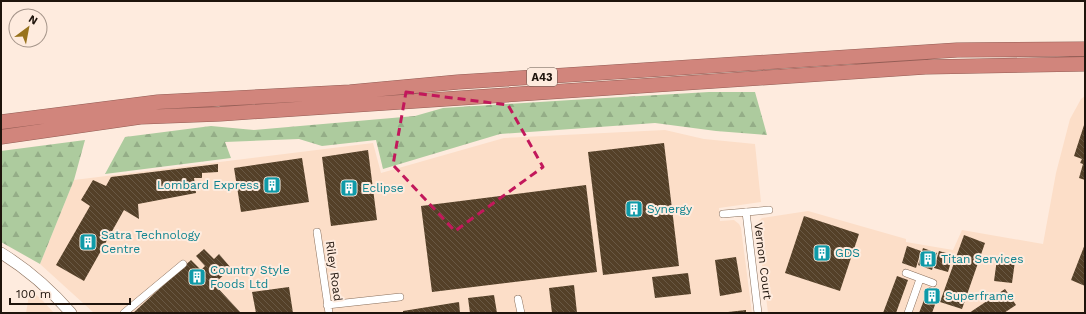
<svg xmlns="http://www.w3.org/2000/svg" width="1086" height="314" viewBox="0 0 1086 314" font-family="'Work Sans',sans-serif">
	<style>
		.built { fill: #fcdec8 }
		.forest { fill: url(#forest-firs) }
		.building { fill: url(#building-back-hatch) }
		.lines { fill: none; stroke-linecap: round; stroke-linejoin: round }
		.street-casing { stroke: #8a6f5b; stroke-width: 8 }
		.secondary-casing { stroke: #8a6f5b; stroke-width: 12 }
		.highway-casing { stroke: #935d55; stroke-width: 15 }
		.street { stroke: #fff; stroke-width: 7 }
		.secondary { stroke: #fff; stroke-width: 11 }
		.highway { stroke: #d1857c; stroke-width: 14 }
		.marked { fill: none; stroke: #c2185b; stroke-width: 3; stroke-dasharray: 8 5; stroke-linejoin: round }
		.labels { text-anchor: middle; stroke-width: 4; stroke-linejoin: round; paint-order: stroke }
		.shield { fill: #feebde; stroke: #62544b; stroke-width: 1 }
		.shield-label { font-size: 11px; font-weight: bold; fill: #1f140c }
		.culture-label { font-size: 12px; fill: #0d838f; stroke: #feebde; text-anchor: start }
		.street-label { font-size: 12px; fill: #1f140c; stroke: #feebde }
	</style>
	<defs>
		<pattern id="forest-firs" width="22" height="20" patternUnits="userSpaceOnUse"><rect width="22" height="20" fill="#adcb9e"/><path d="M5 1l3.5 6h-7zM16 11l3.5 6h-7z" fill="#94ad87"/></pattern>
		<pattern id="building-back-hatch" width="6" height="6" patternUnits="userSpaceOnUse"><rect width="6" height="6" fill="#544028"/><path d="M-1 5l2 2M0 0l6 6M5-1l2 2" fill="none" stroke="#695844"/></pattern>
	</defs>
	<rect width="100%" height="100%" fill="#feebde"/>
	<path class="built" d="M1085,96V313H768L757,226V223L762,218L808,211L906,239V242L953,250L962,230L1043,244L1056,173L1070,119L1081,99Z
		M665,130L704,139L755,144L761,202L719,208L720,221L734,220L739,224L741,228L752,313H94L40,264L74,180L373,143L381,173L504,138Z
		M30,289L43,301L54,313H26Z"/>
	<path class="forest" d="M709,92H755L767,135L716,131L655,123L500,134L383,169L376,140L322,146L299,139L225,142L231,158L105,174L125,137L211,126L254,130L415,116L443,108L571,100Z
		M85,140L74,180L40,264L1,242V151Z"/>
	<path class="building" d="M1085,122V180L1079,178L1083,164L1080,163L1082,159L1074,156Z
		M664,143L679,266L603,275L588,152Z
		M368,150L377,220L331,226L322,157Z
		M302,158L309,202L241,212L234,168Z
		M218,164V172L202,173V178H194L196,193L138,204L139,219L124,210L84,281L56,265L90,206L81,200L93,180L106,186L111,177Z
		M586,185L597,272L432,292L421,206Z
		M804,216L859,234L840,291L785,273Z
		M964,235L985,243L962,309L940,302Z
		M1085,244V286L1071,280Z
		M907,246L921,251L916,268L902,263Z
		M923,248L937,253L932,270L918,265Z
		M204,249L214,259L219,254L231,268L214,284L241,313H133L191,260L201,270L205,266L196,256Z
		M939,251L953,255L948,272L934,268Z
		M736,257L742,292L720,296L715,260Z
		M997,259L1015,261L1012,283L994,281Z
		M688,273L691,294L655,298L652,277Z
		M897,276L908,280L896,313H883Z
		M574,285L577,313H552L549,288Z
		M289,287L293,313H256L252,292Z
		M929,287L940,291L932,313H919Z
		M1005,289L1016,305L1004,313H969Z
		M494,295L497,313H470L468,298Z
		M459,302L460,313H403V311Z
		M746,310V313H728V312Z"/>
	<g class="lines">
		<g class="street-casing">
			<path id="street" d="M746,212L758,313
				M723,214L769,210
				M317,232L329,313
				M906,273L933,283
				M518,299L521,313
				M327,305L400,297
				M124,313L183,264
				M908,313L920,279"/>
		</g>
		<g class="secondary-casing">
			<path id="secondary" d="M1,253C27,269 51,290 71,313"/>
		</g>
		<g class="highway-casing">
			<path id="highway" d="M1,122L158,102L350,92L458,82L957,50L1085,49
				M1,137L140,117L220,114L925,67L1085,64"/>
		</g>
		<use href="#street" class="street"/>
		<use href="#secondary" class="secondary"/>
		<use href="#highway" class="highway"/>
	</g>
	<path class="marked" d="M406,92L508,105L543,167L455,231L393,165Z"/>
	<defs>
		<g id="building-square" transform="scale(0.9)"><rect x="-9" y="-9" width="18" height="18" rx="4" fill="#0f9aa8" stroke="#feebde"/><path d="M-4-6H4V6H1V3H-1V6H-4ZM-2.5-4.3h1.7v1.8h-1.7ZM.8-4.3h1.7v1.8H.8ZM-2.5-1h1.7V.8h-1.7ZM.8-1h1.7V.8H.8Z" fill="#fff"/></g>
	</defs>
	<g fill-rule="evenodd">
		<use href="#building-square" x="272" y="185"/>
		<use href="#building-square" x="349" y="188"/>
		<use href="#building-square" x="634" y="209"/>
		<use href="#building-square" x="88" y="242"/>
		<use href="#building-square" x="822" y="253"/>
		<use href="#building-square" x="928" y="259"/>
		<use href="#building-square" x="197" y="277"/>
		<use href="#building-square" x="932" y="296"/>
	</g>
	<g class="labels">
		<rect class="shield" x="527" y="68" width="30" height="18" rx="3"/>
		<g class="shield-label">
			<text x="542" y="81">A43</text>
		</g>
		<g class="culture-label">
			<text x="259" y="189" text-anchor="end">Lombard Express</text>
			<text x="362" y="192">Eclipse</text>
			<text x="647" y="213">Synergy</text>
			<text x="101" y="239">Satra Technology<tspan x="101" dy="14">Centre</tspan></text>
			<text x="835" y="257">GDS</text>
			<text x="941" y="263">Titan Services</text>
			<text x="210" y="274">Country Style<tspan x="210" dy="14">Foods Ltd</tspan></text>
			<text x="945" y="300">Superframe</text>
		</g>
		<g class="street-label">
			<text transform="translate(763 261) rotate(83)" y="4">Vernon Court</text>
			<text transform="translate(334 271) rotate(82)" y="4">Riley Road</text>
		</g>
	</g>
	<rect width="1086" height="314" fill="none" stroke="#1f140c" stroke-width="4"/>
	<g transform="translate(28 28) rotate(32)"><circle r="19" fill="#feebde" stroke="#a5958a"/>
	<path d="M0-3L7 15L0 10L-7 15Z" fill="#98731d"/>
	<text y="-6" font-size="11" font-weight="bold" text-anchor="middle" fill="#1f140c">N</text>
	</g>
	<path d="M10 298v6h120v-6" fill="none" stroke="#1f140c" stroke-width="2"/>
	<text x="16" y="298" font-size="12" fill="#1f140c" stroke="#feebde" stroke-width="3" paint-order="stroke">100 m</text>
</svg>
